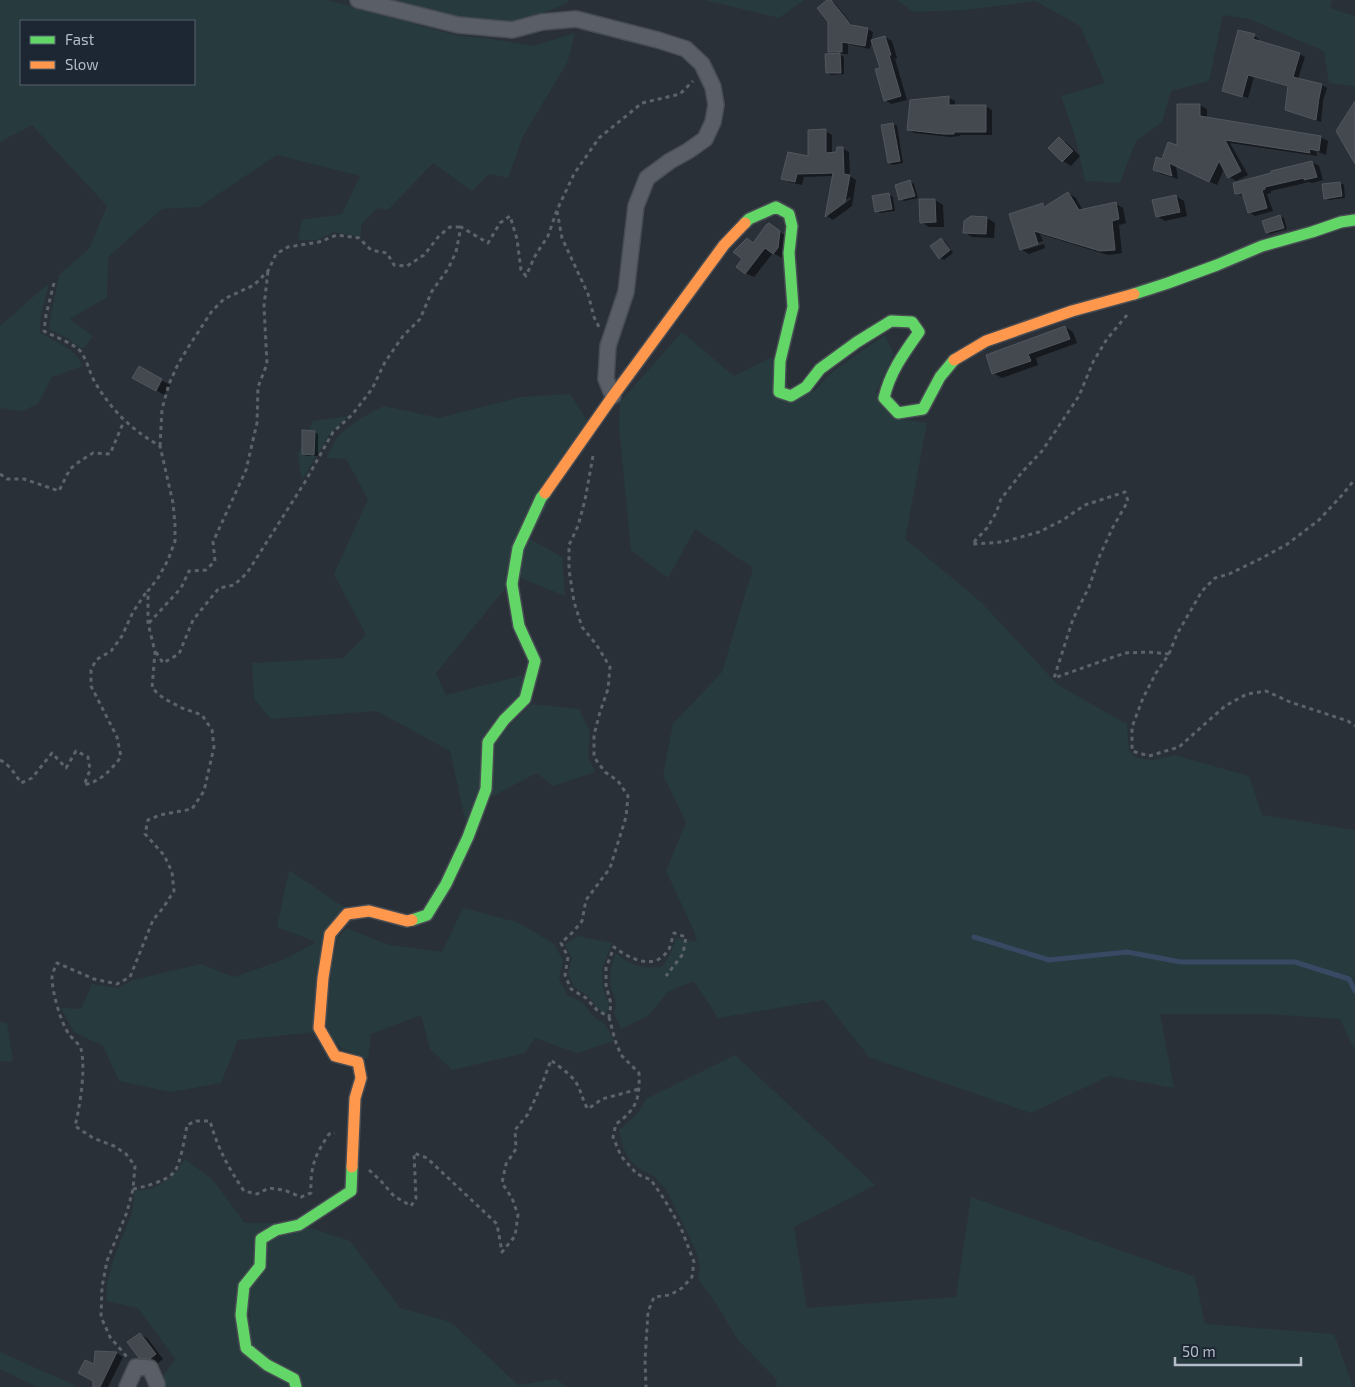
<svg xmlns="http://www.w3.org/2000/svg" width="1355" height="1387" viewBox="0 0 1355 1387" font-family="'Exo 2',sans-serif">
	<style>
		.green { fill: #273a3e; fill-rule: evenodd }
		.shadow { fill: #0007; fill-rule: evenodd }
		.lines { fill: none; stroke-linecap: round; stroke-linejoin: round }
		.stream { stroke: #384963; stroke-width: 5 }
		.building { fill: #444950; stroke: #52575f }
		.street-casing { stroke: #484c53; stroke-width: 18 }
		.fast-casing { stroke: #484c53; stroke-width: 14 }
		.slow-casing { stroke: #484c53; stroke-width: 14 }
		.path { stroke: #5d636a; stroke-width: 3; stroke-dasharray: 4 4; stroke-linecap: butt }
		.street { stroke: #5a5e66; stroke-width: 15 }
		.fast { stroke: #63d668; stroke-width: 11 }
		.slow { stroke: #ff974d; stroke-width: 11 }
	</style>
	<rect width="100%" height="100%" fill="#2a3038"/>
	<path class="green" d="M0,0H328L455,35L493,39L533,46L575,33L568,61L523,136L508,178L489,174L472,191L433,163L388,210L377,208L361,225V237L333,232L317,240H298L302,220L342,214L360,176L277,155L199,207L162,209L108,257L107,297L70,319L93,336L83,349L65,337L49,329L51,315L59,275L89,249L107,206L32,125L0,142ZM21,21H194V84H21Z
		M389,0H569L566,4L540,14L511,22L460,18Z
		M705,0H804L779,18Z
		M897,0H1332L1330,8L1355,16V88L1353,86L1329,83L1324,51L1249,19L1223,15L1209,81L1171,91L1162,122L1136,141L1120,183L1085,181L1076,139L1061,96L1105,83L1080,26L1035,1L965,10L914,12Z
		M49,283L41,315L40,333C58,343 73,347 83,366L52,377L38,404L22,411L0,408V326Z
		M682,332L734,376L772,357L779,396L814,391L832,372L885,335L894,354L876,392L899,419L927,423L905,539L982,603L1058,685L1127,724L1129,750L1136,758L1153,760L1175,755L1249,776L1262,815L1355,830V1051L1340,1019L1267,1014H1160L1174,1088L1109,1076L1031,1113L869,1057L824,1000L718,1018L694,981L668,992L648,1016L621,1029L614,1013C619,997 611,995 610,981C610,972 612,962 616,953C632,967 641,968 662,967L670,955L676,938L697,942L694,931L666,871L686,822L663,775L673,724L722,672L753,568L695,529L668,578L631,550L619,426L620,402Z
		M570,394L589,424L504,590L436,673L446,695L527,674L518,697L483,740L481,789L467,828L450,751L377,711L271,719L254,699L252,663L343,658L366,635L334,574L368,499L346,459L326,458L338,436L361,418L384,406L439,418L521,397Z
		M349,416L331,432L302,480L298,454L313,421Z
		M528,538L562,557L565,596L516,576Z
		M531,704L579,709L590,732L588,756L595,772L553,786L537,773L489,798L494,741Z
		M289,870L345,908L316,1032L238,1040L221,1083L171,1092L119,1081L103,1046L74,1032L61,1008L81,1009L92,984L118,988L133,980L201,964L234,977L285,959L316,942L277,927Z
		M463,908L517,922L554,944L563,960L559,979L567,995L582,1002L595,1018L605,1024L614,1041L577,1053L535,1038L525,1053L452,1070L430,1049L421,1015L371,1034L368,1059L343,1049L330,1037L326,1023L334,944L346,928L389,945L442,952Z
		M578,936L612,943L602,969L603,987L609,1006L606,1014L597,1008L588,996L574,987L568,972L572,958L565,944Z
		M0,1022L7,1023L13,1061H0Z
		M735,1055L875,1185L794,1227L807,1308L956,1297L971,1197L1195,1277L1205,1324L1334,1334L1353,1387H776L777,1380L738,1340L715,1302L698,1279L700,1267L696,1251L667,1191L655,1177L642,1170L630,1161L623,1147L619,1130L638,1113L646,1099Z
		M185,1159L213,1180L245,1223H276L257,1239L244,1350L294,1387H160L159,1382L175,1359L138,1308L106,1301L107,1284L113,1261L132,1212L135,1191C141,1190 147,1190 152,1188C167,1183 177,1172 185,1159Z
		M304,1226L350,1241L400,1308L451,1322L518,1385L556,1379L567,1387H301L250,1344L249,1288L266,1241Z
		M0,1352L72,1384L76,1387H37L0,1369Z"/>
	<path class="shadow" d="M829,0L835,3L854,27L868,29L873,32L870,49L848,44V54H839L844,57V74L831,75L827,73L836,55L829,51Z
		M1254,36L1259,39L1258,42L1300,54L1305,57L1298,79L1322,85L1327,88L1323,101L1321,122L1291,112L1286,110L1289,87L1254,77L1248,98L1227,91Z
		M885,37L892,41L897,58L895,59L907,100L891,104L885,100L881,68Z
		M949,98L955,101V106H985L992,110V135H960V136L950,137L914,133L908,129Z
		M1178,105H1200L1207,109V119L1320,137L1328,141L1326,155L1316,151L1317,156L1230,143L1248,175L1236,181L1229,177L1224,169L1217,185L1176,166L1178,179L1161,174L1154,170L1179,147Z
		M893,124L897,126L903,163L893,165L889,163L883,126Z
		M825,131L832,135V154H837L842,148L849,152L850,176L856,180L852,206L833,220L827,216L833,176L804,177L802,185L789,182L783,178L809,158ZM850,197L851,199L833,212V209Z
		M1059,138L1067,143L1080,156L1071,166L1063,161Z
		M1312,162L1319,166L1323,180L1312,183L1309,182L1271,191V193L1267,194L1273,211L1255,216L1249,212L1244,197L1237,193Z
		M910,182L914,184L918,198L904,201L900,199Z
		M1340,183L1344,185L1345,198L1329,200L1325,198Z
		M1068,193L1076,198L1083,211L1116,204L1123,208L1126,223L1119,225L1122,253L1108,255L1040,234L1043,241L1025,247V250L1044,244L1045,248L1029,254L1021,249L1043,204L1046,206Z
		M889,195L893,197L895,211L880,213L876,211Z
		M1176,196L1184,201L1187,216L1165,221L1157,216Z
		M935,200L943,205L944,227H929L921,222Z
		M1280,216L1284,218L1287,229L1270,234L1267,232Z
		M987,218L995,223L994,238L972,237L964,232Z
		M777,230L787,237L782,258L773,253L754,277L745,273L754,244Z
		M941,239L945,241L953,253L944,260L940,258Z
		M1065,327L1073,332L1077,343L1036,358L1038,365L1002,378L993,373Z
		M139,368L170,385L164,395L134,377Z
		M315,432L318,434V456H307L303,454Z
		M140,1334L148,1339L163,1359L158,1363L149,1362L140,1357Z
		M96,1353H117L123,1357L108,1387H94Z"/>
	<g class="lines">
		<path class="stream" d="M974,937L1049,960L1127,952L1181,962H1295L1349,979L1355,991"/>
	</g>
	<path class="building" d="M827,0H831L851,25L868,28L865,46L842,42V52H828V22L817,8Z
		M1238,30L1255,34L1253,39L1300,53L1293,77L1322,84L1319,98L1316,120L1285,110L1288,86L1248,75L1242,97L1222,91Z
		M885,36L891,55H889L901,96L884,101L875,69L880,68L871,40Z
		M840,53L841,73H826L825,54Z
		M949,96V105H986V132H954V134H943L907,130L910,100Z
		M1355,101V164L1336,131Z
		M1177,104H1200V116L1321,136L1319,151L1309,149L1310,153L1225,140L1241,171L1228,178L1219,161L1209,182L1169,163L1172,176L1153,170L1156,157L1162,159L1168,142L1177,145Z
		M893,123L900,161L888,163L881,125Z
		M826,129V153L836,152L837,147H843L844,174L850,175L845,202L825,217L833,173L797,174L795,182L781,179L788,152L808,156V130Z
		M1059,137L1073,151L1062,162L1048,148Z
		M1312,161L1317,177L1304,180V178L1265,187V189L1262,190L1267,208L1248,213L1242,193L1235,194L1233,183L1271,173V171Z
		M910,180L915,196L899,200L895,185Z
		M1340,182L1342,196L1324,199L1322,184Z
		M1068,192L1079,210L1116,202L1119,219L1112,221L1115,250L1100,251L1034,231L1038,244L1020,250L1009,214L1043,203L1044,207Z
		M889,193L892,209L875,212L872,196Z
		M1176,195L1180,212L1156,217L1152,200Z
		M919,199H935L936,222L920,223Z
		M1280,215L1284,228L1266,233L1262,221Z
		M971,216L987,217L986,234L963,233L964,221Z
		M769,223L780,231L778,248L773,254L765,248L745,274L736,267L742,259L733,252L747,238L753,243L766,225Z
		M941,238L950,250L939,259L930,246Z
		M1065,326L1070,339L1028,354L1031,361L992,374L986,355Z
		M139,366L162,379L156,391L132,378Z
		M302,430L315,431L314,455L302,454Z
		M140,1333L156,1354L150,1359L139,1358L127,1342Z
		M95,1351L117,1352L100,1387H93V1381L78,1373L85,1360L94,1364Z"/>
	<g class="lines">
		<g class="street-casing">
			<path id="street" d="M358,0L458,25L512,30L542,22L576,19L658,40L686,49L702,64L713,87L716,105L713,122L705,139L688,151L670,161L647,178L636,206L626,292L608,346L606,379L613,396
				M127,1387L136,1367L150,1368L157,1384V1387"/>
		</g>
		<g class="fast-casing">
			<path id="fast" d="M745,223L749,219L776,207L789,214L792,226L789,253L793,307L780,361L779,392L791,396L806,387L820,369L857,342L891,321L912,322L919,332C904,353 890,372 884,398L898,413L923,409L940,377L954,360
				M1134,294L1168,283L1217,265L1262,246L1312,232L1341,222L1355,220
				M412,920L427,915L446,884L468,837L486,789L488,742L504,720L525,699L535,661L519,626L512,584L518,548L541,498L545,493
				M296,1387L294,1379L267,1365L246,1348L241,1315L244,1286L260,1266L261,1239L276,1230L299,1225L351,1191L352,1167"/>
		</g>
		<g class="slow-casing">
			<path id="slow" d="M954,360L986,341L1072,311L1134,294
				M545,493L613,396L724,245L745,223
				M352,1167L355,1098L361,1078L358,1062L335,1056L319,1028L323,978L330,934L347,914L369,911L407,921L412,920"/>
		</g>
		<path class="path" d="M557,211L562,238L588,294L594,317L599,327
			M54,283L46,315L44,331C53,336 75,344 81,352C88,362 90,375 96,384C113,412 132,430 160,446L173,503L175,525V541L168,560L158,578L148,591V623L155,652L152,688L163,698L182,708L202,715L212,730L214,747L204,791L192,809L160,815L148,820L145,834L164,855L172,872L174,891L163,908L153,920L130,977L117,984L94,979L57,963C55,968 52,973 52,978C52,991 61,1024 69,1034C72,1039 79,1043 81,1049C86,1069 80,1106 75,1126L93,1138L114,1146L126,1154L135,1166L133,1189L127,1212L107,1261L102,1287L101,1317L110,1337L127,1357
			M1127,315L1107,339L1093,362L1079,396L1042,451L1023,471L1001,499L996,513L987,528L972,544L1003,542L1039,532L1063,520L1085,505L1125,492L1128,501L1113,527L1100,555L1089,587L1073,619L1054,678L1125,653L1148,652L1169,654L1156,673L1143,698L1132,727V751L1149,756L1179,747L1225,706L1247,694L1266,691L1290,702L1348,721L1355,726
			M160,446L162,409L169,384L178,364L189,346L212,311L224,299L254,285L268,271L276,254L288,247L319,242L337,235L359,238L371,250L387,253L394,265L407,266L424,255L439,236L450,227H461
			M593,456L585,500L578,526L569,545V570L574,602L582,627L596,644L610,667L608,689L600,712L594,735V757L605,772L618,781L628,796L626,817L610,868L586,900L582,921L573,932L561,943L568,957L565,975L571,989L586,998L597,1010L609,1017L611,1004L606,985V968L614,947C630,959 655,972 669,949C671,945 672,938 674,933L686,937L683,954L666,976
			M0,474L7,479H24L59,491L70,469L80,461L93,453L110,454L124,421
			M149,623L181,588L189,571L206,570L215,561L213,542L246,470L257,423L258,387L267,364L264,306L268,271
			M156,652L163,663L179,654L193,620L219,588L234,585L247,573L305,482L333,432L352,415L372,389L385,362L403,336L420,319L432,291L448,269L456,252L461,227L488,243L500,223L510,216L517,239L521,270L526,276L535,256L548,236L557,210L574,174L599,138L642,103L680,94L693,81
			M1169,654L1177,634L1202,591L1215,578L1229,574L1260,559L1286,545L1319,520L1343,494L1355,479
			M0,760C10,765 15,774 21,783L32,778L52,753L66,768L76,751L88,757L90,770L84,785C101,781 110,771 121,757L117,737L91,686V670L96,660L111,651L122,636L133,612L147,591
			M609,1017L615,1040L621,1055L639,1073C640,1098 637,1109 616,1124L613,1137L621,1156L637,1174L651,1180L664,1199L681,1228L694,1262L692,1277L682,1288L670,1295L654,1297L648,1312L645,1360L646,1387
			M369,1170L380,1180L394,1196L411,1206L416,1198L414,1153L427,1158L497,1224L502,1252L515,1236L518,1215L512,1198L502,1183L506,1164L516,1149L515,1130L528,1114L542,1084L551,1060C560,1068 573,1075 578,1086C582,1094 583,1102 588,1109L602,1099L639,1089
			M133,1189C144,1187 168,1181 175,1171C181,1161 185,1137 187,1125L196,1121H210C218,1149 228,1167 244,1191L257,1194L269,1188L284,1190L301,1197L311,1193C310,1167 315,1155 329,1134L335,1133"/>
		<use href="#street" class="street"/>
		<use href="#fast" class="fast"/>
		<use href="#slow" class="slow"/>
	</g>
	<rect x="20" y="20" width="175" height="65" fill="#1d2633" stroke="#59626f"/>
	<rect x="30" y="36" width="25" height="8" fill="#63d668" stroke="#59626f"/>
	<text x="65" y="45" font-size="15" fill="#b4bcc9">Fast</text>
	<rect x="30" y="61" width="25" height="8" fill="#ff974d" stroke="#59626f"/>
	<text x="65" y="70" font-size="15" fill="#b4bcc9">Slow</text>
	<path d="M1175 1357v8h126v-8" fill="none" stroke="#b4bcc9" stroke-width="2.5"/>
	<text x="1182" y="1357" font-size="15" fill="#b4bcc9" stroke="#1d2633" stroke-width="4" paint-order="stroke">50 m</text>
</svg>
